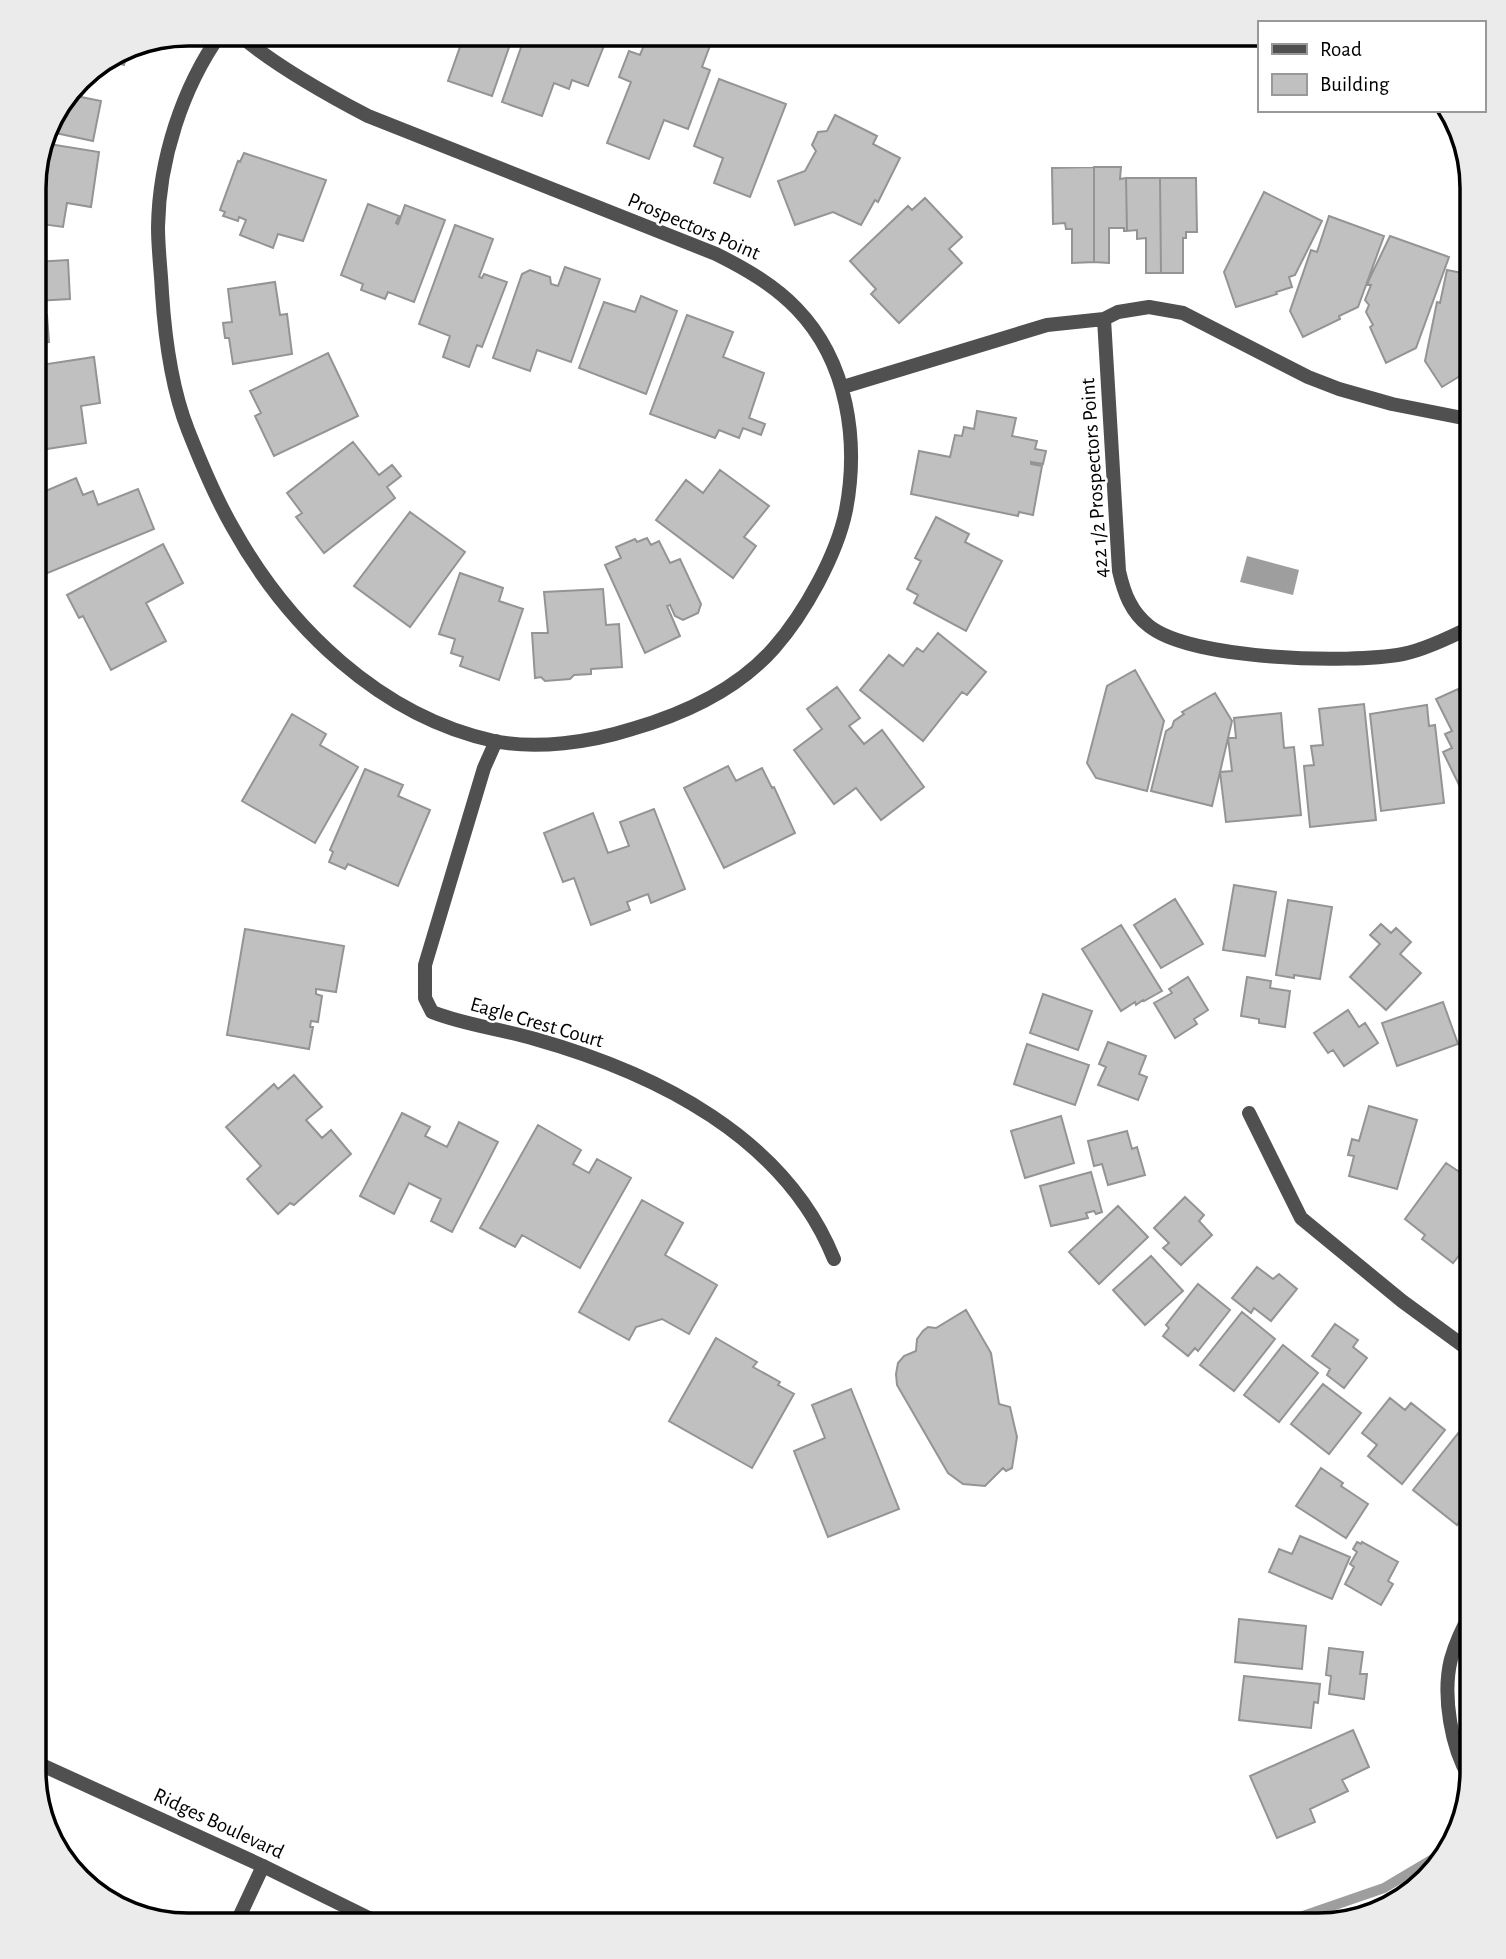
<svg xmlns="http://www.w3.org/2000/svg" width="1506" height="1959" viewBox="0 0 1506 1959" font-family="'Alegreya Sans',sans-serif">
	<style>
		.water { fill: #9e9e9e }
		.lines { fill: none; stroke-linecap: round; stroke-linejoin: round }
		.stream { stroke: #9e9e9e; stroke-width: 10 }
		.building { fill: #c0c0c0; stroke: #949494; stroke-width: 2 }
		.minor { stroke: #505050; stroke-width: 14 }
		.tertiary { stroke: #505050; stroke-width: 14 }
		.labels { text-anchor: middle; stroke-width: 5; stroke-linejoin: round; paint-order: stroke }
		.street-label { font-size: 21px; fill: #000; stroke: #fff }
		.rim { fill: none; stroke: #000; stroke-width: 3.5 }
	</style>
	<rect width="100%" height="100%" fill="#fff"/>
	<path class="water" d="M1247,556L1299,570L1293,595L1240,582Z"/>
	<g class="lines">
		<path class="stream" d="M98,1894L136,1912
			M1274,1926L1384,1888L1453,1847"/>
	</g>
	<path class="building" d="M428,33H514L492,96L448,81L461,44L447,39L445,46L425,39Z
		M526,33H609L588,86L572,80L569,89L554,83L542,116L502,102Z
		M649,33H685L711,43L702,67L710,70L688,129L664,120L649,159L607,143L631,82L619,77L629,51L640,55Z
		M130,44L124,65L105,59L129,45Z
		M82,76L81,84L84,85L81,97L101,101L93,141L46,131L49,119Z
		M719,79L786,104L750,197L714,183L723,158L694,146Z
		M835,115L877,136L873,144L900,158L878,202L875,200L861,225L833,212L795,225L778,181L805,171L816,151L812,145L818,132L827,131Z
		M43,143L99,152L91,207L67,203L63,227L34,223V177Z
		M244,153L326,180L303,241L278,234L273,248L240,235L246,220L239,217L238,221L223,216L225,212L220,210L238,161L240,162Z
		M1094,167H1121L1120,179L1126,178L1127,231H1124V228H1109V263L1094,262Z
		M1094,167V262L1072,263V229H1066L1065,223L1053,224L1052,168Z
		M1126,178H1160L1161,273H1146V238L1137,239V230L1127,231Z
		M1160,178H1196L1197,232H1186V238H1183V273H1161Z
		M1264,192L1322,221L1295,275L1289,277L1292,287L1276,292L1277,294L1236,307L1224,272Z
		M925,198L962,237L949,249L962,263L899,323L871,294L876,289L850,261L908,206L912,210Z
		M368,204L399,216L396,223L398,224L405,205L445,220L414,302L388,292L385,299L361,290L363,284L341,275Z
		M1329,216L1384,236L1358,307L1339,316L1340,319L1303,337L1290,311L1311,250L1317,252Z
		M455,225L493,239L479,277L482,278L484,274L507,282L482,347L477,345L469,367L443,357L450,336L419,324Z
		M1390,236L1449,257L1416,348L1386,363L1370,327L1373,325L1366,312L1369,305L1365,300L1371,285L1367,284Z
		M68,260L70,299L35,301L36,316L47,315L49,342L34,343V262Z
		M565,267L600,279L571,362L537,350L530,371L493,358L522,274L530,270L550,277L551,284L558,286Z
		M1447,270L1473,275V368L1442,387L1425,361L1437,302L1440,303Z
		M275,282L280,315L287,314L292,354L233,364L229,338H225L223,323L232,322L228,289Z
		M641,296L677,311L646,394L579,368L604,302L635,312Z
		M687,315L733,332L723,357L764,373L749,418L765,424L761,435L743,428L739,438L719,430L715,438L650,414Z
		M328,353L358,416L274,456L255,416L261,413L250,391Z
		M94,357L100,403L81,406L86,443L34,451V366Z
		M977,411L1016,418L1012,436L1037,441L1035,449L1046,451L1043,464L1031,462V464L1042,466L1033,515L1019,512L1018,516L911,494L919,451L950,457L955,435L962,436L964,427L974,429Z
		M353,442L379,475L392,465L401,476L387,487L395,498L324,553L296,517L302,513L287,493Z
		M720,470L769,506L744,537L756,546L733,578L656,520L686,480L703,493Z
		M76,478L83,495L93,491L98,505L138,489L154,529L38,577L34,566V496Z
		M410,512L465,552L410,627L354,586Z
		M936,517L969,534L965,542L1002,561L966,631L914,603L918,595L907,589L921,561L915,558Z
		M647,538L651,545L659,541L670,563L680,559L701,604L698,613L683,620L675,616L670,605L667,606L680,636L645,653L605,565L621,558L616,547L635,539L637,542Z
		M163,544L183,583L146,603L166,641L111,670L83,616L79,618L67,595Z
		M460,573L503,588L499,601L523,609L499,680L460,666L463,657L451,653L455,639L439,634Z
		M603,589L606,625L619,624L622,667L591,669V674L574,675L570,679L545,681L541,677L535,678L532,633H548L544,592Z
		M938,633L986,672L967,695L962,692L923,741L860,690L889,655L903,666L917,648L923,652Z
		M1135,670L1164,721L1147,791L1096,778L1087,763L1107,686Z
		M837,687L860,718L849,726L864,744L882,730L924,787L881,820L856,788L834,804L794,750L822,729L807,709Z
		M1473,688V783L1461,789L1443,752L1452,748L1445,734L1452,731L1436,699L1458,689L1460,694Z
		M1215,693L1232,721L1212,806L1151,791L1166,731L1172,727L1174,721L1184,714L1182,712Z
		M1364,704L1376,820L1310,827L1304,766L1314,765L1311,746L1323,745L1319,709Z
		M1427,705L1429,726L1435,725L1444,803L1381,811L1370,714Z
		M1281,713L1284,748L1294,747L1301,815L1226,822L1220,772L1232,771L1228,738H1236L1234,718Z
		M292,714L326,734L320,745L358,767L315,843L242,801Z
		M728,766L736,781L762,768L772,788L774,787L795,833L724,868L684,788Z
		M365,769L403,785L398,796L430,810L398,886L348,864L345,869L329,862L333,852L330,850Z
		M654,809L685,889L651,903L648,894L627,902L630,910L591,925L574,878L563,882L544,833L593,813L608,853L629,846L620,822Z
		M1234,885L1276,892L1265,956L1223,950Z
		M1175,899L1203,944L1161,968L1134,925Z
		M1288,900L1332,907L1320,979L1294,975V978L1276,975Z
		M1381,924L1391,933L1396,928L1411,942L1400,954L1421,973L1386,1010L1350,977L1380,944L1370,935Z
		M1121,925L1162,991L1144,1001L1143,1000L1136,1005L1135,1002L1121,1011L1082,949Z
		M245,929L344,946L336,992L316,989V994L322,996L318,1022L311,1021L310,1027H313L309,1049L227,1035Z
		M1188,977L1208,1010L1194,1019L1197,1024L1175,1038L1154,1003L1172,993L1169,989Z
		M1247,977L1271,981L1270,988L1290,991L1285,1027L1259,1023V1019L1241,1016Z
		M1043,994L1092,1011L1078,1050L1030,1033Z
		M1443,1002L1458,1044L1397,1066L1382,1023Z
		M1348,1010L1359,1027L1365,1023L1378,1043L1344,1066L1333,1050L1328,1053L1314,1033Z
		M1108,1042L1146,1056L1139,1074L1147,1077L1138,1100L1098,1085L1106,1067L1099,1064Z
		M1027,1044L1089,1065L1075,1105L1014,1084Z
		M294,1075L322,1107L306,1120L322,1138L331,1130L351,1154L294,1205L290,1203L278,1214L247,1179L261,1166L226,1127L274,1084L278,1089Z
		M1369,1106L1417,1120L1397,1189L1349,1176L1354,1156L1348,1155L1352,1139L1359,1141Z
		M402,1113L430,1127L425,1136L447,1147L459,1122L498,1142L452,1232L431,1221L441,1199L409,1183L394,1214L360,1196Z
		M1061,1116L1074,1163L1025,1178L1011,1131Z
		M538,1125L581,1150L573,1164L589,1173L597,1159L631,1178L580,1268L522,1235L515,1247L480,1228Z
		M1127,1131L1132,1149L1137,1147L1145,1175L1108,1185L1102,1164L1094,1166L1088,1141Z
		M1446,1163L1473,1181V1238L1453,1263L1422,1239L1425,1235L1405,1219Z
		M1091,1172L1102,1212L1096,1214L1094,1211L1086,1213L1088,1218L1051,1226L1040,1186Z
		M1185,1197L1204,1215L1199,1221L1212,1235L1181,1265L1163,1248L1169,1243L1154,1228Z
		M642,1200L683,1223L665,1255L717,1285L689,1334L662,1319L636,1327L629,1340L579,1312Z
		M1118,1206L1148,1237L1099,1284L1069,1252Z
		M1151,1256L1183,1291L1145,1325L1113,1290Z
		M1257,1267L1273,1279L1279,1274L1297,1289L1271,1321L1254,1308L1251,1313L1232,1298Z
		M1198,1284L1230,1310L1198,1351L1195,1348L1188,1356L1163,1336L1169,1328L1166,1325Z
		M966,1310L991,1353L999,1404L1010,1407L1017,1437L1012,1468L1006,1471L1003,1468L985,1486L963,1484L948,1473L897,1385L896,1374L898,1363L904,1356L916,1351L917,1339L923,1331L928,1327L936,1328Z
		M1242,1312L1275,1339L1234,1391L1200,1365Z
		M1335,1324L1358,1340L1353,1347L1367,1358L1344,1388L1327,1375L1330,1369L1312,1356Z
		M716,1338L757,1362L753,1367L780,1382L778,1385L794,1394L752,1468L669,1421Z
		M1283,1345L1318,1373L1279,1422L1244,1395Z
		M1323,1384L1361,1413L1329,1454L1291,1424Z
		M851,1389L899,1509L828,1537L794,1451L825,1438L812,1405Z
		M1390,1398L1405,1410L1411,1403L1445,1430L1402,1484L1368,1456L1377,1445L1362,1433Z
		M1460,1431L1473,1441V1505L1457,1525L1413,1490Z
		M1321,1468L1343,1483L1341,1486L1368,1504L1346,1538L1296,1506Z
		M1300,1536L1350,1557L1332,1599L1269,1572L1279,1549L1292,1554Z
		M1357,1542L1361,1544L1362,1542L1398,1562L1388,1581L1393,1584L1381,1605L1345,1584L1354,1567L1350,1564L1357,1552L1353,1549Z
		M1239,1619L1306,1626L1302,1669L1235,1662Z
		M1329,1648L1363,1652L1360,1674H1367L1364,1699L1329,1694L1331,1676L1326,1675Z
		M1244,1676L1320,1684L1318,1703L1314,1702L1311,1728L1239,1720Z
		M1353,1730L1369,1767L1342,1780L1348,1791L1310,1809L1315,1822L1277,1838L1250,1776Z"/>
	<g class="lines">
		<path class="minor" d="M221,33C182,88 159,160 158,227C158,249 161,271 162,293C165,339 171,387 188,430C201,463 215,497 233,528C288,627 380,716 494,741C537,750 591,742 632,729C684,714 737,690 774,648C804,614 837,555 846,510C859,441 848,362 797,309C774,285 746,269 716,254L368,116C324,93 274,65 237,33
			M1104,319L1119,571C1124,593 1131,612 1149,626C1192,660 1349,664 1403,654C1424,650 1453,636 1473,626
			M843,387L1047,325L1104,319L1118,312L1149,307L1183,313L1308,377L1339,389L1392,404L1473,420
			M496,741L484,768L425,965V998L432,1012C465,1025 501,1029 535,1039C656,1073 785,1137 834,1259
			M1249,1113L1301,1218L1402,1301L1473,1353
			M1471,1780C1451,1749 1442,1695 1451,1659C1456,1641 1464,1625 1473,1609
			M235,1926L263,1866"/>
		<path class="tertiary" d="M33,1761L263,1866L385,1926"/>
	</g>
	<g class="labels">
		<g class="street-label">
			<text transform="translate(694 226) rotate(23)" y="7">Prospectors Point</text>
			<text transform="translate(1094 478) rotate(-94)" y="7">422 1/2 Prospectors Point</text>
			<text transform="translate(537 1022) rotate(16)" y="7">Eagle Crest Court</text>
			<text transform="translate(219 1823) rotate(25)" y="7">Ridges Boulevard</text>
		</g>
	</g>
	<path d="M0 0H1506V1959H0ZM188 46H1318A142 142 0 0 1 1460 188V1771A142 142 0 0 1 1318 1913H188A142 142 0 0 1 46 1771V188A142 142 0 0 1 188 46Z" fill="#ebebeb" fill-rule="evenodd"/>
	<path class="rim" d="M188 46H1318A142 142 0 0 1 1460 188V1771A142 142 0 0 1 1318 1913H188A142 142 0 0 1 46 1771V188A142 142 0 0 1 188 46Z"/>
	<rect x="1258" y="21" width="228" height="91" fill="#ffffff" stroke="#999999" stroke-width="2"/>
	<rect x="1272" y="44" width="35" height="10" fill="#505050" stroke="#999999" stroke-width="2"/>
	<text x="1320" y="56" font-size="21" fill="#000000">Road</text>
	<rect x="1272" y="74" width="35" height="21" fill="#c0c0c0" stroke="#999999" stroke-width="2"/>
	<text x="1320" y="91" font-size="21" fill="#000000">Building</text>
</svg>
